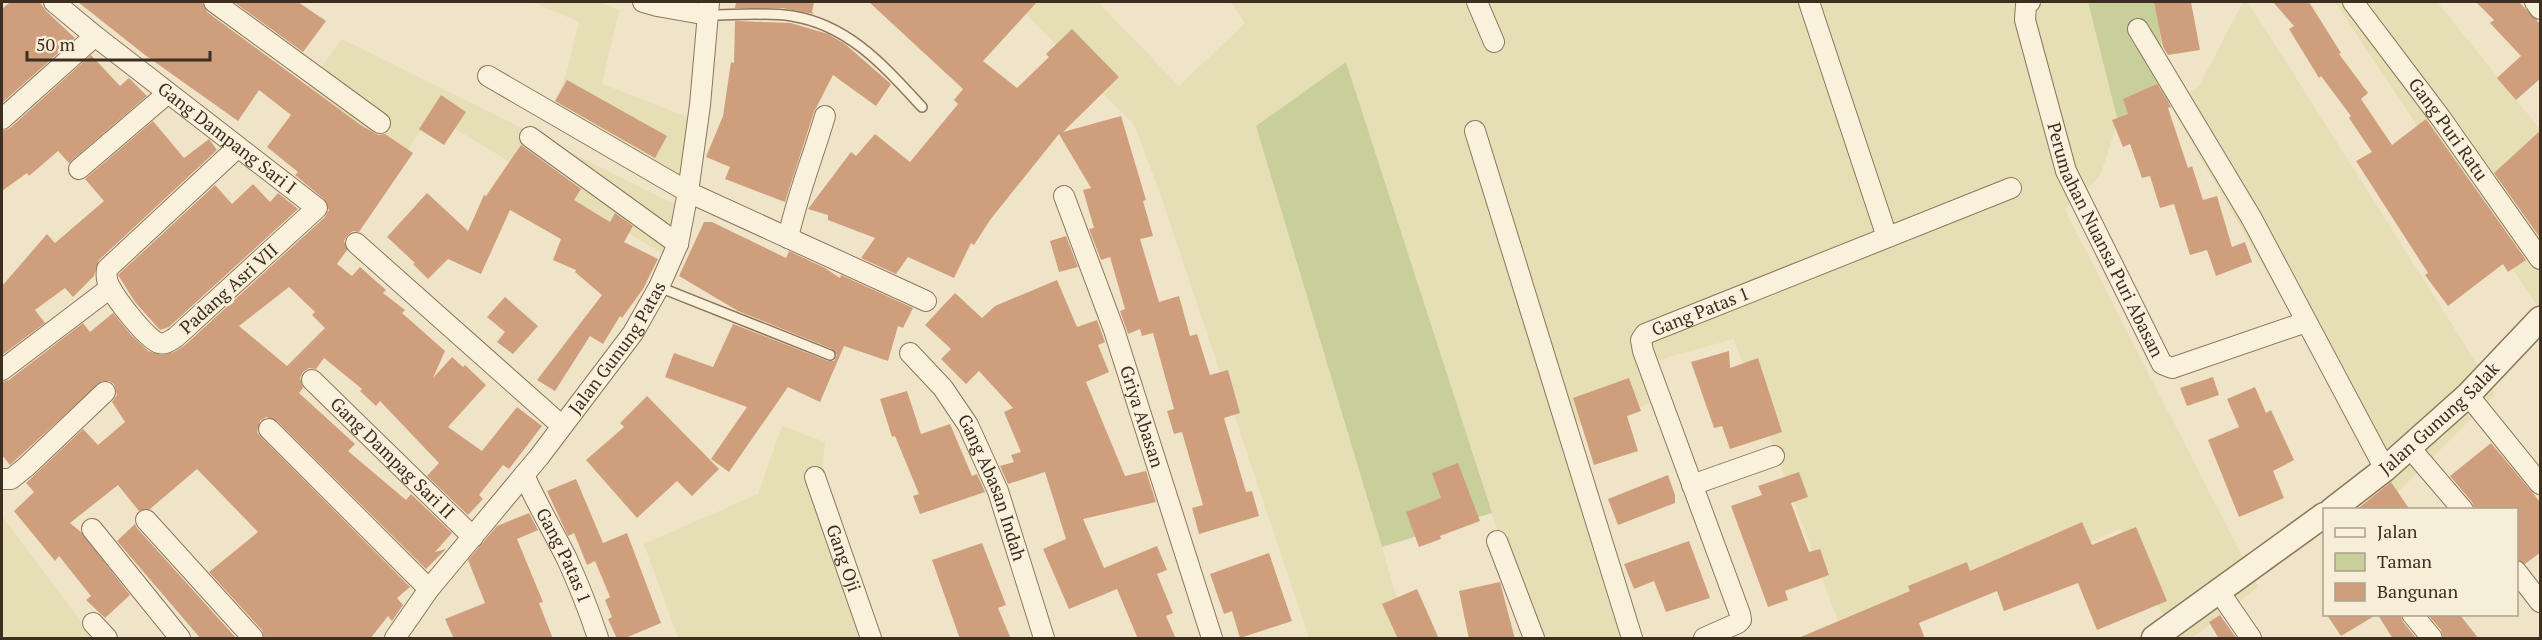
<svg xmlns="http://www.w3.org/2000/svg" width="2542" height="640" viewBox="0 0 2542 640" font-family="'PT Serif',serif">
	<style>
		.farmland { fill: #e6deb5 }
		.green { fill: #c9cf9b }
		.building { fill: #cf9f7d; fill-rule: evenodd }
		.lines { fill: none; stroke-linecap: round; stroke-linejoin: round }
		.service-casing { stroke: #8d765c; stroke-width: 12 }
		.minor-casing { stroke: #8d765c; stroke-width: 22 }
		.tertiary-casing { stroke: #8d765c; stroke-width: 27 }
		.service { stroke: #faf1dc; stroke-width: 9 }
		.minor { stroke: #faf1dc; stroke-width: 20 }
		.tertiary { stroke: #faf1dc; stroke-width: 24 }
		.labels { text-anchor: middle; stroke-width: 6; stroke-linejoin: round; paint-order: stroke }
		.street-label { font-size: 18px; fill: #3d2e20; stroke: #f7eed8 }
	</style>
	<rect width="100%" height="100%" fill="#f0e4c8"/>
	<path class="farmland" d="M532,2H600L619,10L602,84L706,124L697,185L554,106L567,71L579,22Z
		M1014,2H1098L1179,86L1245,23L1230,2H2088L2118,122L2100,176L2065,210L2258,587L2192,638H2175L2120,529L1980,590L1843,635L1734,339L1651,362L1661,400L1570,428L1635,638H1532L1346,62L1256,126L1409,638H1309L1160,193L1134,125Z
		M2243,2H2248L2496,394L2395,495L2169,103L2199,86Z
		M2335,2H2437L2540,129V310Z
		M342,39L693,213L681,265L432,115L401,159L301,95Z
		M782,426L825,442L819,505L866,638H678L644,544L758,494Z
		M2,515L5,520L93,638H2Z"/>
	<path class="green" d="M2088,2H2156L2169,103L2118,122Z
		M1346,62L1492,513L1382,547L1256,126Z"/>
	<path class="building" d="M10,2H40L46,11L75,38L2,103V9Z
		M78,2H202L207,12L362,126L378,135L385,134L413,153L359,232L353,231L347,236L344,241L347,250L337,264L352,276L360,267L386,290L383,293L405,310L402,313L445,351L433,378L452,357L463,367L465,365L486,385L448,427L482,451L517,407L542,426L509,469L503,465L479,495L483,499L468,515L427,476L439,463L380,401L376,406L360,391L362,389L324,358L316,369L309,368L303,372L300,378L303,388L299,393L355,444L348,451L406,500L411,494L452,533L435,552L446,549L426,569L277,421L266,417L260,421L257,432L261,437L410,587L397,598L403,605L392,621L388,616L370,639H265L262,630L209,572L258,532L197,469L150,509L139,511L118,485L70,523L81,532L130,595L105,618L86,600L91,596L59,556L55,561L14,511L34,492L26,483L83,429L98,445L125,422L112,402L117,395L114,384L109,381H102L10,465L2,455V382L9,380L83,323L90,332L113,313L131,335L148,351L162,355L174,352L184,346L325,217L329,210L324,199L295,175L298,172L267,147L291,115L259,90L238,121L145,55ZM289,287L315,312L312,315L325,328L287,366L239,326Z
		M234,2H298L326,21L303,52Z
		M736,2H814L812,12L814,14L782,8H735Z
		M869,2H1037L983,61L1017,88L1049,57L1046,54L1072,29L1119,77L1063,132L1121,116L1146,200L1143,201L1153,236L1140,239L1159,302L1179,296L1190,336L1197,334L1210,375L1228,370L1240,413L1224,418L1246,492L1252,491L1259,516L1199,534L1192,508L1203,505L1182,432L1174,434L1167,411L1174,409L1153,333L1142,336L1140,329L1128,334L1120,311L1125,309L1110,257L1101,260L1089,229L1094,228L1083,190L1091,188L1059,134L990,220L974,245L971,243L954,278L908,257L896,274L861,258L875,238L828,220V215L808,209L851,152L856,156L875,134L910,162L958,104L954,100L963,89Z
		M2154,2H2191L2200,50L2168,55L2163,47Z
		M2273,2H2309L2341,53L2339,54L2368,93L2361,99L2392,145L2426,119L2526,260L2508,272L2503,264L2448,306L2425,275L2428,273L2356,161L2372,152L2349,118L2351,116L2321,76L2319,78L2289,29L2294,26Z
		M2476,2H2519L2541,25V78L2516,100L2497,78L2521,56L2490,23L2494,20Z
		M735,21L791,23L828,34L845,44L891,84L876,106L833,75L814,112L785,202L725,179L730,167L706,157L723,116L731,62L734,63Z
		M91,55L120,86L129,78L147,96L69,163L58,151L29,176L27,173L2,191V131L10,128Z
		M567,80L667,136L655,158L555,101Z
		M2157,84L2171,107L2168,108L2188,168L2192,166L2203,200L2217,196L2232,247L2245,242L2252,262L2216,276L2207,250L2190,255L2174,204L2160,208L2150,176L2142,178L2130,144L2123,147L2112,120L2128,114L2123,99Z
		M441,95L466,112L444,145L419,129Z
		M153,121L184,158L209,139L217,150L99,260L94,276L73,297L65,288L35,310L45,323L2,355V286L47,234L55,243L104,201L85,179Z
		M2541,130V239L2494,173Z
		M521,145L581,189L574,200L610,222L615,213L633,226L624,242L658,259L643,289L622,318L620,316L603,344L590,336L555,391L537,380L602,295L575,272L576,270L553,260L561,239L510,210L481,274L448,259L428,279L413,264L415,263L387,237L427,193L468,231L484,195L486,196Z
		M253,184L270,202L278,193L298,209L169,327L160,330L135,302L118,275L215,185L232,204Z
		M704,222H712L786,258L789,251L825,268L840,278L841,275L913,308L903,328L898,326L888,361L844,346L820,402L788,387L729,472L711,459L747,407L665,377L674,353L713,367L733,324L828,361H834L837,355L832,349L738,311L679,276Z
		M1066,236L1078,267L1059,272L1050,241Z
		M1057,280L1077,327L1097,320L1105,342L1098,345L1109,372L1086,382L1125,476L1146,471L1156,502L1083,519L1104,568L1157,546L1167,570L1157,574L1173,613L1166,616L1176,639H1138L1117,589L1069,609L1043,549L1066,539L1045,472L1008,484L1000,466L1014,462L1011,455L1021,452L1004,412L1013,408L979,371L966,384L941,359L951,349L925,325L955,293L982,318L995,306Z
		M505,297L538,326L513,354L497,342L505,332L487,317Z
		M1729,351L1730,368L1758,358L1782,432L1730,449L1722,426L1714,428L1691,362Z
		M2213,377L2219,395L2187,406L2180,388Z
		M1629,378L1641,411L1627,416L1638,451L1594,465L1573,398Z
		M2255,387L2266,413L2271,410L2294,460L2273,471L2284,498L2239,517L2208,440L2239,427L2227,399Z
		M907,391L921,434L950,424L972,476L977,474L985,492L920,514L913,496L919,494L895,436L892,437L880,399Z
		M647,396L719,469L692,496L677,481L637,518L586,460L624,427L620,423Z
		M2491,443L2541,503V552L2525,564L2517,559V510H2475L2472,502L2450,476Z
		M1458,463L1480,521L1440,536L1441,539L1419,547L1406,512L1441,498L1432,473Z
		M1799,472L1808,497L1791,503L1809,552L1820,549L1829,575L1785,591L1788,600L1768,607L1731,506L1762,495L1758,486Z
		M1668,475L1675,495V503L1618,525L1608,499Z
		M576,479L603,543L627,533L661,623L623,639H617L608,619L612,617L605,600L610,597L595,561L587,565L574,533L568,536L547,491Z
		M2391,482L2410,510H2356Z
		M529,513L538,530L517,539L543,602L539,603L553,639H454L445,619L485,603L468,560L497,526Z
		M2082,522L2092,545L2136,527L2167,601L2097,630L2078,583L2004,611L1997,591L1919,623L1925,639H1796L1910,591L1908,586L1967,562L1970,571Z
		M135,524L137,528L237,639H201L117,541Z
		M1689,541L1710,598L1666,612L1654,581L1634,589L1624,564Z
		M982,543L1006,605L998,608L1011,639H960L932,560Z
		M1269,553L1292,621L1240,638L1232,611L1224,614L1210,574Z
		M1500,582L1515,639H1469L1459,591Z
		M1417,589L1439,639H1398L1382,604Z
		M2220,615L2237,639H2219L2209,622Z
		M2327,615H2376L2341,636Z
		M2378,615H2400L2403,622L2417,639H2393Z
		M2428,615H2460L2479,639H2444L2441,630Z"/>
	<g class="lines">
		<g class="service-casing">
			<path id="service" d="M708,15C735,15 765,12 792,16C849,25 885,67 922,107
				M659,287L830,355"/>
		</g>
		<g class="minor-casing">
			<g id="minor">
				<path id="s1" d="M54,2L95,36L317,208L176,337C171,340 166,345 159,343C147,340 116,299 110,287C106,281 106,276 107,269L238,147"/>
				<path d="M214,2L380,123"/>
				<path d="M643,2L657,6L708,15"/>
				<path d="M1477,2L1494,42"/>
				<path d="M1809,2L1887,237"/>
				<path id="s2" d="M2030,2L2026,5L2025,20L2066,171L2162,364L2172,368L2306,322"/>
				<path id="s3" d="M2353,2L2440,117L2540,259"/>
				<path d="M2535,2L2540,9"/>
				<path d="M2138,29L2252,219L2385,469"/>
				<path d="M488,76L688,192L926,301"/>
				<path d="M2,119L95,36"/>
				<path d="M1475,131L1632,638"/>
				<path d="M530,137L678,244"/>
				<path d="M79,169L168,93"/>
				<path id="s4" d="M1064,196L1114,330L1212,638"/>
				<path d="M788,238C797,196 813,157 825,116"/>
				<path d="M356,243L562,426"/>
				<path id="s5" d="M910,353L943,388L968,425L998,491L1044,638"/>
				<path d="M2,370L110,288"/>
				<path id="s6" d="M312,380L473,537"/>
				<path d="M2468,395L2540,484"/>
				<path d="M269,429L429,589"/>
				<path d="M2410,448L2463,510"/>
				<path id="s7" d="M524,475C537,504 553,531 567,559C579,585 589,611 598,638"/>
				<path id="s8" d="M815,477L871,638"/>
				<path d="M2,479H11L26,467L105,392"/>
				<path d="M1692,485L1774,456"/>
				<path d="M146,520L253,638"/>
				<path d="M92,529L180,638"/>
				<path d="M1497,541L1534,638"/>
				<path d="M2516,571L2540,602"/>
				<path d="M2218,590L2251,638"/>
				<path d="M2412,614L2432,638"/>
				<path d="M93,623L107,638"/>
				<path id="s9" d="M395,638L429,589L539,457L633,333L659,287L678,244L688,192L700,105L709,2"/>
				<path id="s10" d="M1704,638L1738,623L1741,620L1740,614L1643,351L1641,340L1645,334L2011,188"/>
			</g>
		</g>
		<g class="tertiary-casing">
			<g id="tertiary">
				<path id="s11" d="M2332,510L2385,469L2468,395L2540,319"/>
				<path d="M2154,638L2324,515"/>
			</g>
		</g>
		<use href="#service" class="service"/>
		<use href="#minor" class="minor"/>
		<use href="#tertiary" class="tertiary"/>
	</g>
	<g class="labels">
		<g class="street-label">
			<text dy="6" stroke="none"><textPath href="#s3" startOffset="159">Gang Puri Ratu</textPath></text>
			<text dy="6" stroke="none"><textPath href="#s1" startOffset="220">Gang Dampang Sari I</textPath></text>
			<text dy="6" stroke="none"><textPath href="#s2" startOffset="255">Perumahan Nuansa Puri Abasan</textPath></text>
			<text transform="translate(229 289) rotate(-42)" y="6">Padang Asri VII</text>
			<text dy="6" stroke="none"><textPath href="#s10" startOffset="406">Gang Patas 1</textPath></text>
			<text dy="6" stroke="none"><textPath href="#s9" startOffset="366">Jalan Gunung Patas</textPath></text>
			<text dy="6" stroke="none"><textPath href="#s4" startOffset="234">Griya Abasan</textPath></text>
			<text dy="6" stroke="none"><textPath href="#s11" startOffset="141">Jalan Gunung Salak</textPath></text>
			<text dy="6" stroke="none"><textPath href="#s6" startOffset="112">Gang Dampag Sari II</textPath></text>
			<text dy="6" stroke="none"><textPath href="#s5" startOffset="160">Gang Abasan Indah</textPath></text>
			<text dy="6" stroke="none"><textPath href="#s7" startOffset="90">Gang Patas 1</textPath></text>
			<text dy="6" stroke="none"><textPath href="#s8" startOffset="86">Gang Oji</textPath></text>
		</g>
	</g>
	<rect width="2542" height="640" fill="none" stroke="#3d2e20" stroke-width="6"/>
	<rect x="2323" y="508" width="195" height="108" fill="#f7eed8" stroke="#ada18e" stroke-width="1.5"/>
	<rect x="2335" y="528" width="30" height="9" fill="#faf1dc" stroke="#ada18e" stroke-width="1.5"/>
	<text x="2377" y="538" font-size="18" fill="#3d2e20">Jalan</text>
	<rect x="2335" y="553" width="30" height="18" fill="#c9cf9b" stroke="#ada18e" stroke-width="1.5"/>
	<text x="2377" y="568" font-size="18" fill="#3d2e20">Taman</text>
	<rect x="2335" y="583" width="30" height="18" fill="#cf9f7d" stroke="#ada18e" stroke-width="1.5"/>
	<text x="2377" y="598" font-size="18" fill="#3d2e20">Bangunan</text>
	<path d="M27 51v9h183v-9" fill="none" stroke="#3d2e20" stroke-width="3"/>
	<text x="36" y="51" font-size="18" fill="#3d2e20" stroke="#f7eed8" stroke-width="4.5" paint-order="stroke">50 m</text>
</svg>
